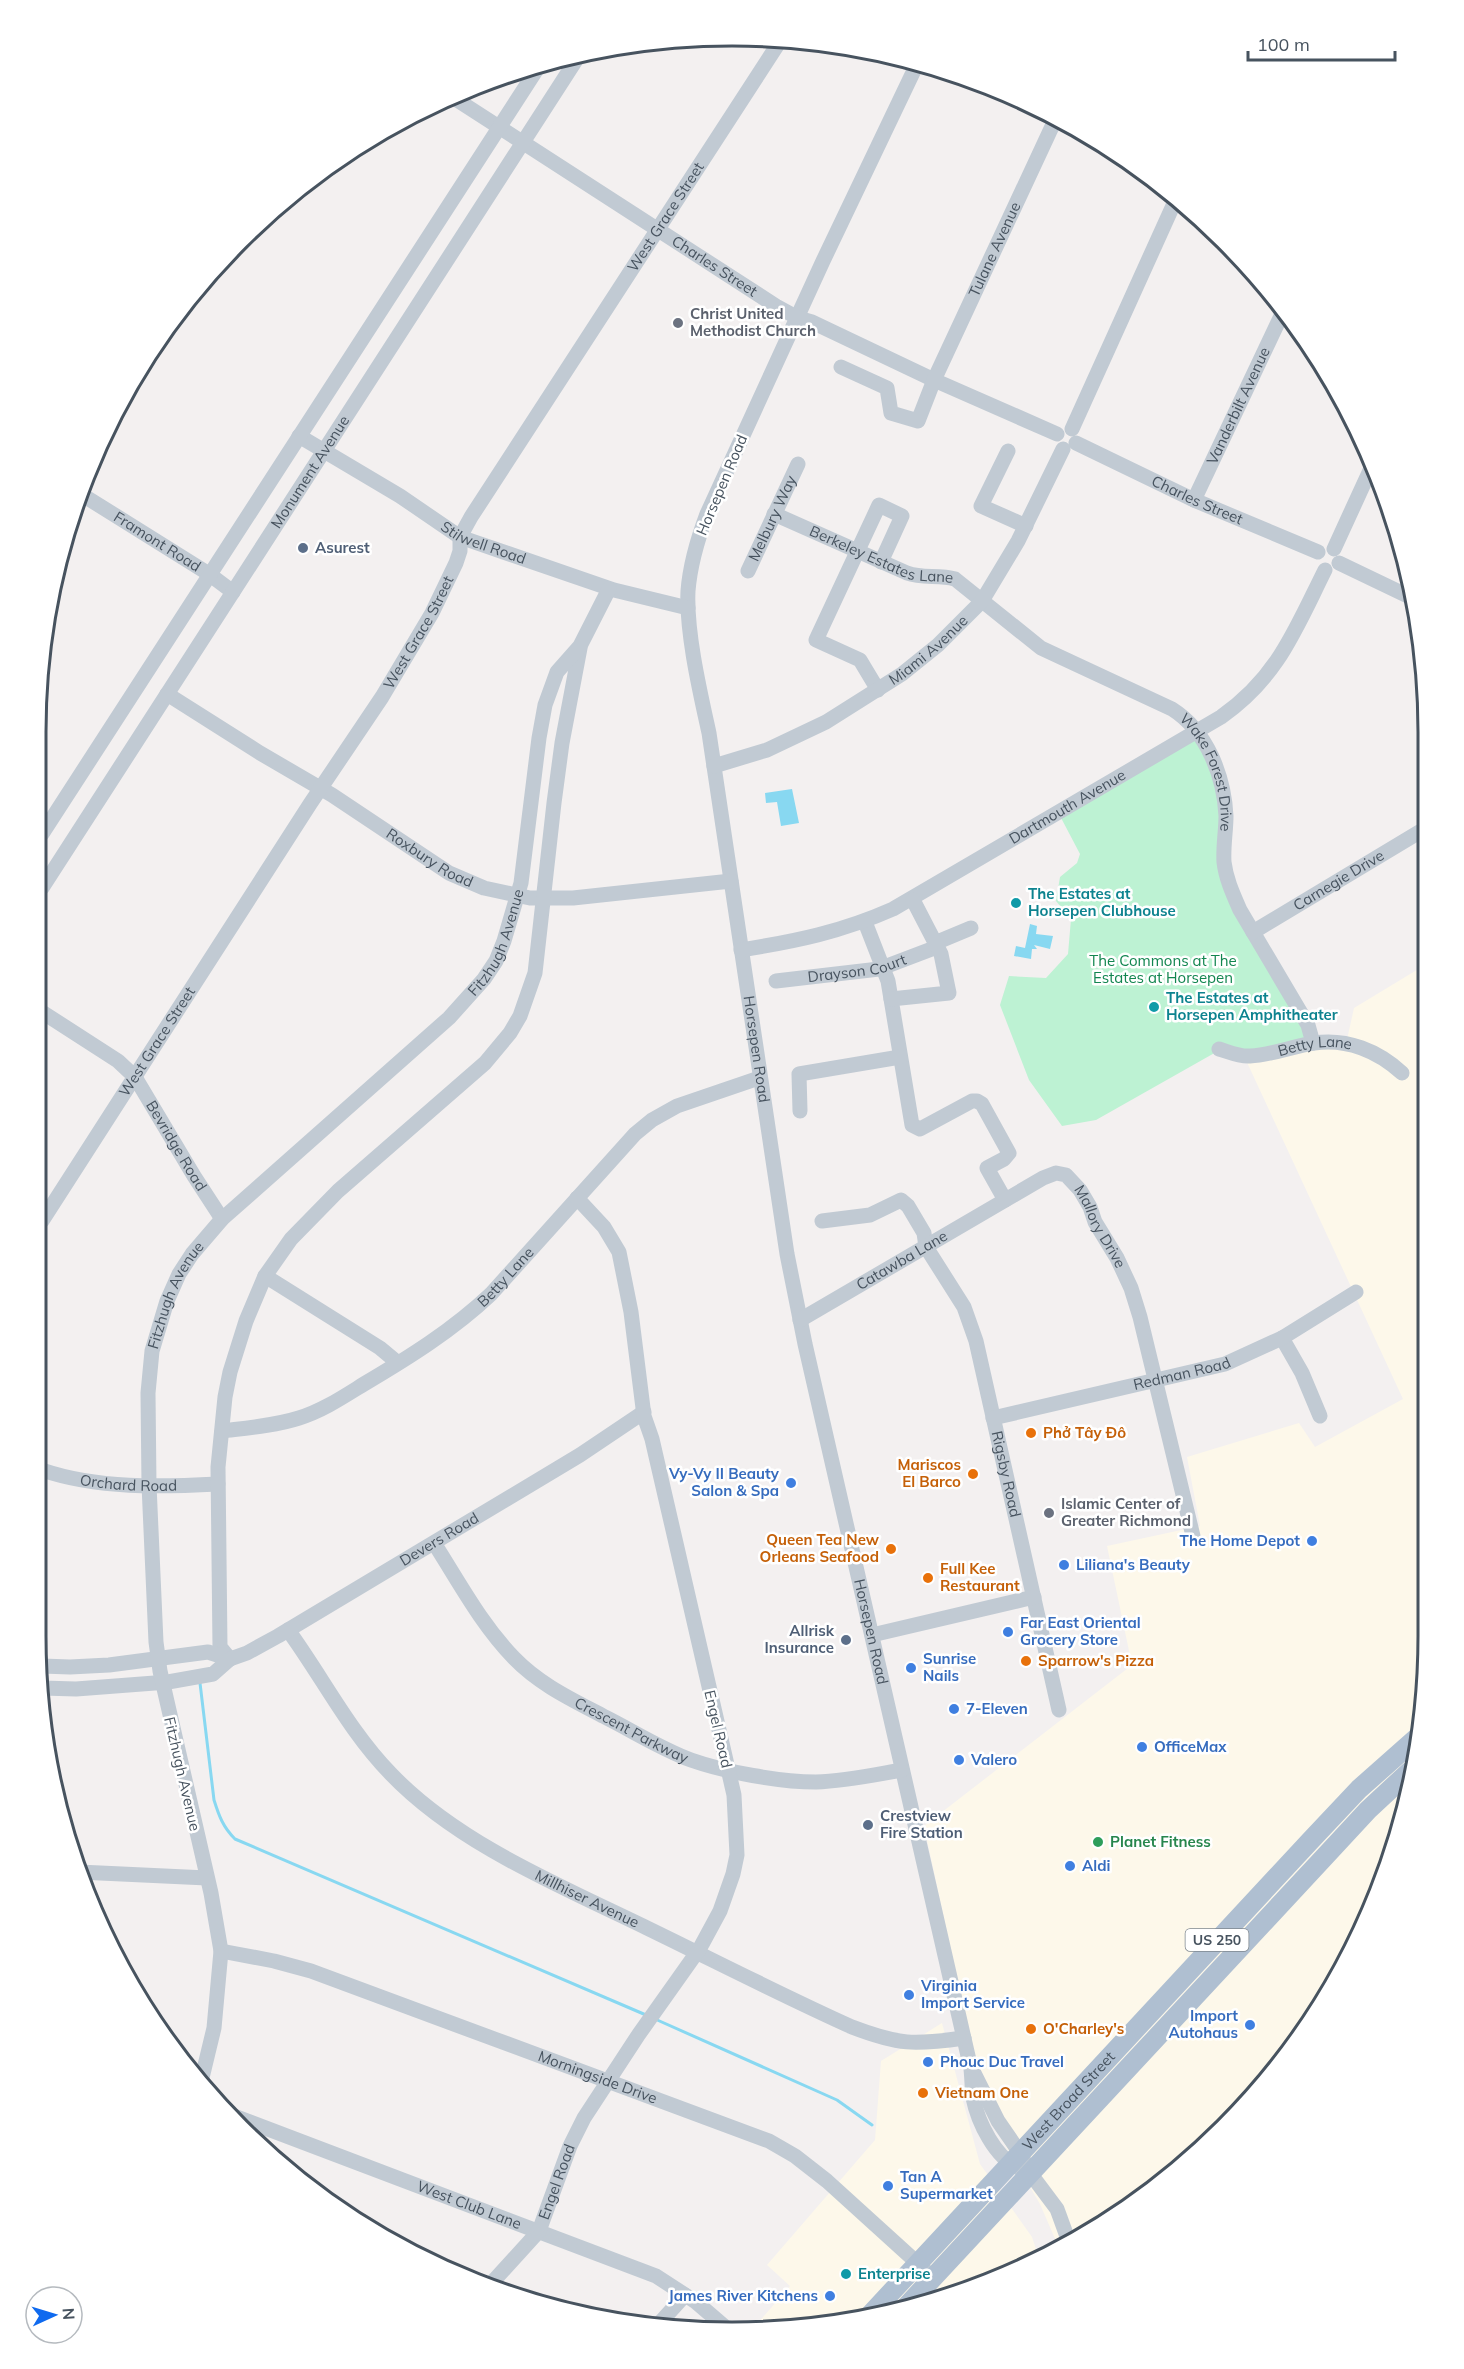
<svg xmlns="http://www.w3.org/2000/svg" width="1464" height="2369" viewBox="0 0 1464 2369" font-family="Mulish,sans-serif">
	<style>
		.commercial { fill: #fdf8ea }
		.green { fill: #bdf2d3 }
		.water { fill: #88d8f1 }
		.lines { fill: none; stroke-linecap: round; stroke-linejoin: round }
		.stream { stroke: #88d8f1; stroke-width: 3 }
		.minor { stroke: #c1cad3; stroke-width: 15 }
		.major { stroke: #afbfd1; stroke-width: 20 }
		.worship-dot { fill: #6b7280; stroke: #fff; stroke-width: 2 }
		.service-dot { fill: #5c6f8a; stroke: #fff; stroke-width: 2 }
		.culture-dot { fill: #0f9aa8; stroke: #fff; stroke-width: 2 }
		.food-dot { fill: #e8710a; stroke: #fff; stroke-width: 2 }
		.shop-dot { fill: #3f7fe0; stroke: #fff; stroke-width: 2 }
		.leisure-dot { fill: #2e9e5b; stroke: #fff; stroke-width: 2 }
		.labels { text-anchor: middle; stroke-width: 5; stroke-linejoin: round; paint-order: stroke }
		.shield { fill: #fff; stroke: #7e878f; stroke-width: 1.5 }
		.shield-label { font-size: 14px; font-weight: bold; fill: #47535f }
		.street-label { font-size: 15px; fill: #47535f; stroke: #fff }
		.worship-label { font-size: 15px; font-weight: bold; fill: #5b616d; stroke: #fff; text-anchor: start }
		.service-label { font-size: 15px; font-weight: bold; fill: #4e5e75; stroke: #fff; text-anchor: start }
		.culture-label { font-size: 15px; font-weight: bold; fill: #0d838f; stroke: #fff; text-anchor: start }
		.park-label { font-size: 15px; fill: #128650; stroke: #fff }
		.food-label { font-size: 15px; font-weight: bold; fill: #c56008; stroke: #fff; text-anchor: start }
		.shop-label { font-size: 15px; font-weight: bold; fill: #366cbe; stroke: #fff; text-anchor: start }
		.leisure-label { font-size: 15px; font-weight: bold; fill: #27864d; stroke: #fff; text-anchor: start }
		.rim { fill: none; stroke: #47535f; stroke-width: 3 }
	</style>
	<rect width="100%" height="100%" fill="#f3f0f0"/>
	<path class="commercial" d="M1425,965L1422,1728L1375,1903L1284,2061L1191,2160L1118,2216L1059,2248L1040,2204L986,2113L924,1826L1132,1665L1107,1546L1200,1526L1187,1457L1299,1423L1315,1447L1403,1399L1245,1058L1346,1044L1354,1008Z
		M942,2023L980,2164L1032,2237L1039,2258L999,2280L912,2309L751,2331L790,2286L767,2265L875,2140L881,2061Z"/>
	<path class="green" d="M1197,732L1217,771L1225,866L1316,1042L1245,1058L1218,1051L1096,1120L1062,1126L1029,1080L1000,1005L1009,976L1046,978L1068,954L1071,919L1056,901L1060,877L1077,863L1080,854L1059,814Z"/>
	<path class="water" d="M792,789L799,823L781,826L777,802L766,803L765,793Z
		M1030,924L1037,926L1036,934L1053,936L1050,949L1034,945L1037,949H1032L1031,959L1014,956L1016,946L1025,948Z"/>
	<g class="lines">
		<path class="stream" d="M200,1683L214,1800C219,1816 223,1827 235,1839L646,2015
			M655,2019L837,2100L872,2125"/>
		<g class="minor">
			<path id="s1" d="M918,62L823,261L707,514C698,538 690,565 688,591C686,632 700,692 709,733L787,1254L805,1344L971,2069C972,2078 972,2088 973,2098C978,2122 995,2158 1019,2168"/>
			<path id="s2" d="M454,98L776,306L798,318L812,322L934,380L1057,434"/>
			<path id="s3" d="M841,367L887,388L891,413L918,421L934,380L1056,118"/>
			<path d="M1072,429L1176,199"/>
			<path id="s4" d="M299,436L400,496L460,537L614,590L688,608"/>
			<path id="s5" d="M1076,443L1194,500L1318,552"/>
			<path d="M1008,451L981,506L1026,526"/>
			<path id="s6" d="M81,494L209,574L233,592"/>
			<path id="s7" d="M1194,500L1282,314"/>
			<path id="s8" d="M774,514L907,573C923,579 939,574 955,579L1041,648L1172,709C1207,731 1224,776 1226,816C1226,831 1223,846 1224,862C1226,879 1233,894 1240,910L1308,1025L1313,1043"/>
			<path d="M1334,549L1372,466"/>
			<path d="M1339,563L1412,598"/>
			<path id="s9" d="M748,571L798,464"/>
			<path d="M878,690L860,660L816,640L879,505L902,516L881,562"/>
			<path id="s10" d="M167,694L260,753L332,795L449,873L484,888L530,898H573L731,881"/>
			<path id="s11" d="M714,766L767,750L826,722L902,674L938,645L982,601L1018,541L1063,449"/>
			<path d="M42,834L539,66"/>
			<path id="s12" d="M42,888L578,57"/>
			<path d="M865,922L888,981L912,1125L920,1129L972,1101H977L982,1104L1009,1153L1004,1159L987,1168L1005,1200"/>
			<path id="s13" d="M1253,932L1426,828"/>
			<path d="M935,943L971,928"/>
			<path id="s14" d="M741,950C797,941 841,932 893,909L1221,717C1278,677 1295,630 1325,570"/>
			<path id="s15" d="M776,981L879,969L937,947"/>
			<path d="M891,999L949,993L941,954L913,900"/>
			<path id="s16" d="M42,1012L118,1061L135,1077L194,1176L222,1219"/>
			<path id="s17" d="M1219,1049C1229,1052 1240,1057 1250,1056C1272,1055 1293,1046 1314,1043C1347,1038 1378,1051 1402,1073"/>
			<path d="M800,1111L799,1074L900,1057"/>
			<path id="s18" d="M42,1221L310,804L382,697L432,613L456,563L460,551V537L471,517L782,38"/>
			<path id="s19" d="M822,1221L870,1215L901,1200L908,1206L924,1233L926,1247L964,1307L976,1341L1059,1710"/>
			<path d="M265,1276L380,1348L398,1363"/>
			<path id="s20" d="M800,1320L1043,1178L1056,1173L1066,1175L1080,1190L1090,1207L1095,1222L1117,1258L1131,1288L1140,1317L1193,1536"/>
			<path d="M1282,1338L1302,1373L1320,1416"/>
			<path id="s21" d="M993,1418L1225,1364L1282,1338L1356,1292"/>
			<path id="s22" d="M222,1431C247,1428 274,1426 299,1418C322,1411 343,1397 364,1384C408,1358 453,1330 491,1294L635,1134L652,1120L677,1106L759,1078"/>
			<path id="s23" d="M42,1470C98,1489 160,1487 218,1484"/>
			<path id="s24" d="M434,1543C459,1582 481,1624 514,1658C540,1685 573,1700 605,1717C633,1731 661,1749 691,1760C725,1772 780,1782 816,1782C845,1781 873,1775 902,1770"/>
			<path id="s25" d="M288,1630C323,1678 349,1731 391,1774C458,1844 561,1886 647,1928C715,1961 783,1996 852,2027C899,2045 914,2045 964,2038"/>
			<path d="M872,1635L1034,1597"/>
			<path d="M230,1659L220,1647L218,1467L225,1397L230,1372L246,1321L265,1276L291,1239L338,1191L485,1063L510,1033L520,1016L535,973L554,803L562,743L580,648"/>
			<path d="M42,1666L70,1667L109,1665L208,1652L230,1659"/>
			<path id="s26" d="M42,1688L76,1689L168,1682L213,1674L230,1659L247,1653L278,1636L580,1455L644,1412"/>
			<path d="M79,1872L207,1878"/>
			<path id="s27" d="M221,1951L274,1961L311,1971L769,2141L795,2156L827,2181L924,2269"/>
			<path d="M974,2073L998,2121L1020,2153L1030,2173L1057,2209L1069,2242"/>
			<path id="s28" d="M201,2082L214,2028L221,1951L211,1893L160,1671L156,1642L149,1485L148,1393L152,1351L167,1301L179,1274L192,1254L222,1219L449,1018L484,979L496,961L504,941L521,883L539,738L545,705L557,672L580,646L609,589"/>
			<path id="s29" d="M226,2113L656,2276L696,2302L732,2333"/>
			<path id="s30" d="M488,2287L539,2231L570,2146L584,2118L639,2034L700,1948L720,1911L733,1874L737,1855L734,1795L652,1439L644,1416L631,1312L619,1252L604,1227L577,1198"/>
			<path d="M657,2326L685,2295"/>
		</g>
		<g class="major">
			<path d="M903,2310L1330,1851L1368,1810L1410,1771"/>
			<path id="s31" d="M870,2315L1311,1840L1359,1789L1420,1735"/>
		</g>
	</g>
	<g class="worship-dot">
		<circle cx="678" cy="323" r="6"/>
		<circle cx="1049" cy="1513" r="6"/>
	</g>
	<g class="service-dot">
		<circle cx="303" cy="548" r="6"/>
		<circle cx="846" cy="1640" r="6"/>
		<circle cx="868" cy="1825" r="6"/>
	</g>
	<g class="culture-dot">
		<circle cx="1016" cy="903" r="6"/>
		<circle cx="1154" cy="1007" r="6"/>
		<circle cx="846" cy="2274" r="6"/>
	</g>
	<g class="food-dot">
		<circle cx="1031" cy="1433" r="6"/>
		<circle cx="973" cy="1474" r="6"/>
		<circle cx="891" cy="1549" r="6"/>
		<circle cx="928" cy="1578" r="6"/>
		<circle cx="1026" cy="1661" r="6"/>
		<circle cx="1031" cy="2029" r="6"/>
		<circle cx="923" cy="2093" r="6"/>
	</g>
	<g class="shop-dot">
		<circle cx="791" cy="1483" r="6"/>
		<circle cx="1312" cy="1541" r="6"/>
		<circle cx="1064" cy="1565" r="6"/>
		<circle cx="1008" cy="1632" r="6"/>
		<circle cx="911" cy="1668" r="6"/>
		<circle cx="954" cy="1709" r="6"/>
		<circle cx="1142" cy="1747" r="6"/>
		<circle cx="959" cy="1760" r="6"/>
		<circle cx="1070" cy="1866" r="6"/>
		<circle cx="909" cy="1995" r="6"/>
		<circle cx="1250" cy="2025" r="6"/>
		<circle cx="928" cy="2062" r="6"/>
		<circle cx="888" cy="2186" r="6"/>
		<circle cx="830" cy="2296" r="6"/>
	</g>
	<circle class="leisure-dot" cx="1098" cy="1842" r="6"/>
	<g class="labels">
		<rect class="shield" x="1185.5" y="1929" width="63" height="22" rx="4.5"/>
		<g class="shield-label">
			<text x="1217" y="1945">US 250</text>
		</g>
		<g class="street-label">
			<text dy="5" stroke="none"><textPath href="#s18" startOffset="1185">West Grace Street</textPath></text>
			<text dy="5" stroke="none"><textPath href="#s3" startOffset="292">Tulane Avenue</textPath></text>
			<text dy="5" stroke="none"><textPath href="#s2" startOffset="310">Charles Street</textPath></text>
			<text dy="5" stroke="none"><textPath href="#s7" startOffset="104">Vanderbilt Avenue</textPath></text>
			<text dy="5" stroke="none"><textPath href="#s12" startOffset="495">Monument Avenue</textPath></text>
			<text transform="translate(722 485) rotate(-67)" y="5">Horsepen Road</text>
			<text dy="5" stroke="none"><textPath href="#s5" startOffset="134">Charles Street</textPath></text>
			<text dy="5" stroke="none"><textPath href="#s9" startOffset="58">Melbury Way</textPath></text>
			<text dy="5" stroke="none"><textPath href="#s6" startOffset="90">Framont Road</textPath></text>
			<text dy="5" stroke="none"><textPath href="#s4" startOffset="214">Stilwell Road</textPath></text>
			<text dy="5" stroke="none"><textPath href="#s8" startOffset="116">Berkeley Estates Lane</textPath></text>
			<text dy="5" stroke="none"><textPath href="#s18" startOffset="699">West Grace Street</textPath></text>
			<text dy="5" stroke="none"><textPath href="#s11" startOffset="246">Miami Avenue</textPath></text>
			<text dy="5" stroke="none"><textPath href="#s8" startOffset="525">Wake Forest Drive</textPath></text>
			<text dy="5" stroke="none"><textPath href="#s14" startOffset="360">Dartmouth Avenue</textPath></text>
			<text dy="5" stroke="none"><textPath href="#s10" startOffset="310">Roxbury Road</textPath></text>
			<text dy="5" stroke="none"><textPath href="#s13" startOffset="100">Carnegie Drive</textPath></text>
			<text dy="5" stroke="none"><textPath href="#s28" startOffset="1286">Fitzhugh Avenue</textPath></text>
			<text dy="5" stroke="none"><textPath href="#s15" startOffset="82">Drayson Court</textPath></text>
			<text dy="5" stroke="none"><textPath href="#s18" startOffset="213">West Grace Street</textPath></text>
			<text dy="5" stroke="none"><textPath href="#s1" startOffset="1042">Horsepen Road</textPath></text>
			<text dy="5" stroke="none"><textPath href="#s17" startOffset="98">Betty Lane</textPath></text>
			<text dy="5" stroke="none"><textPath href="#s16" startOffset="194">Bevridge Road</textPath></text>
			<text dy="5" stroke="none"><textPath href="#s20" startOffset="368">Mallory Drive</textPath></text>
			<text dy="5" stroke="none"><textPath href="#s20" startOffset="118">Catawba Lane</textPath></text>
			<text dy="5" stroke="none"><textPath href="#s22" startOffset="330">Betty Lane</textPath></text>
			<text dy="5" stroke="none"><textPath href="#s28" startOffset="801">Fitzhugh Avenue</textPath></text>
			<text dy="5" stroke="none"><textPath href="#s21" startOffset="194">Redman Road</textPath></text>
			<text dy="5" stroke="none"><textPath href="#s19" startOffset="381">Rigsby Road</textPath></text>
			<text dy="5" stroke="none"><textPath href="#s23" startOffset="88">Orchard Road</textPath></text>
			<text dy="5" stroke="none"><textPath href="#s26" startOffset="436">Devers Road</textPath></text>
			<text dy="5" stroke="none"><textPath href="#s1" startOffset="1636">Horsepen Road</textPath></text>
			<text transform="translate(718 1729) rotate(77)" y="5">Engel Road</text>
			<text dy="5" stroke="none"><textPath href="#s24" startOffset="279">Crescent Parkway</textPath></text>
			<text transform="translate(182 1774) rotate(77)" y="5">Fitzhugh Avenue</text>
			<text dy="5" stroke="none"><textPath href="#s25" startOffset="411">Millhiser Avenue</textPath></text>
			<text dy="5" stroke="none"><textPath href="#s27" startOffset="398">Morningside Drive</textPath></text>
			<text dy="5" stroke="none"><textPath href="#s31" startOffset="292">West Broad Street</textPath></text>
			<text dy="5" stroke="none"><textPath href="#s30" startOffset="128">Engel Road</textPath></text>
			<text dy="5" stroke="none"><textPath href="#s29" startOffset="260">West Club Lane</textPath></text>
		</g>
		<g class="worship-label">
			<text x="690" y="319">Christ United<tspan x="690" dy="17">Methodist Church</tspan></text>
			<text x="1061" y="1509">Islamic Center of<tspan x="1061" dy="17">Greater Richmond</tspan></text>
		</g>
		<g class="service-label">
			<text x="315" y="553">Asurest</text>
			<text x="834" y="1636" text-anchor="end">Allrisk<tspan x="834" dy="17">Insurance</tspan></text>
			<text x="880" y="1821">Crestview<tspan x="880" dy="17">Fire Station</tspan></text>
		</g>
		<g class="culture-label">
			<text x="1028" y="899">The Estates at<tspan x="1028" dy="17">Horsepen Clubhouse</tspan></text>
			<text x="1166" y="1003">The Estates at<tspan x="1166" dy="17">Horsepen Amphitheater</tspan></text>
			<text x="858" y="2279">Enterprise</text>
		</g>
		<g class="park-label">
			<text x="1163" y="966">The Commons at The<tspan x="1163" dy="17">Estates at Horsepen</tspan></text>
		</g>
		<g class="food-label">
			<text x="1043" y="1438">Phở Tây Đô</text>
			<text x="961" y="1470" text-anchor="end">Mariscos<tspan x="961" dy="17">El Barco</tspan></text>
			<text x="879" y="1545" text-anchor="end">Queen Tea New<tspan x="879" dy="17">Orleans Seafood</tspan></text>
			<text x="940" y="1574">Full Kee<tspan x="940" dy="17">Restaurant</tspan></text>
			<text x="1038" y="1666">Sparrow's Pizza</text>
			<text x="1043" y="2034">O'Charley's</text>
			<text x="935" y="2098">Vietnam One</text>
		</g>
		<g class="shop-label">
			<text x="779" y="1479" text-anchor="end">Vy-Vy II Beauty<tspan x="779" dy="17">Salon &amp; Spa</tspan></text>
			<text x="1300" y="1546" text-anchor="end">The Home Depot</text>
			<text x="1076" y="1570">Liliana's Beauty</text>
			<text x="1020" y="1628">Far East Oriental<tspan x="1020" dy="17">Grocery Store</tspan></text>
			<text x="923" y="1664">Sunrise<tspan x="923" dy="17">Nails</tspan></text>
			<text x="966" y="1714">7-Eleven</text>
			<text x="1154" y="1752">OfficeMax</text>
			<text x="971" y="1765">Valero</text>
			<text x="1082" y="1871">Aldi</text>
			<text x="921" y="1991">Virginia<tspan x="921" dy="17">Import Service</tspan></text>
			<text x="1238" y="2021" text-anchor="end">Import<tspan x="1238" dy="17">Autohaus</tspan></text>
			<text x="940" y="2067">Phouc Duc Travel</text>
			<text x="900" y="2182">Tan A<tspan x="900" dy="17">Supermarket</tspan></text>
			<text x="818" y="2301" text-anchor="end">James River Kitchens</text>
		</g>
		<g class="leisure-label">
			<text x="1110" y="1847">Planet Fitness</text>
		</g>
	</g>
	<path d="M0 0H1464V2369H0ZM732 46H732A686 686 0 0 1 1418 732V1636A686 686 0 0 1 732 2322H732A686 686 0 0 1 46 1636V732A686 686 0 0 1 732 46Z" fill="#fff" fill-rule="evenodd"/>
	<path class="rim" d="M732 46H732A686 686 0 0 1 1418 732V1636A686 686 0 0 1 732 2322H732A686 686 0 0 1 46 1636V732A686 686 0 0 1 732 46Z"/>
	<g transform="translate(54 2315) rotate(86)"><circle r="28" fill="#ffffff" stroke="#b5babf" stroke-width="1.5"/>
	<path d="M0-4.5L10 22L0 15L-10 22Z" fill="#0f6aef"/>
	<text y="-9" font-size="16" font-weight="bold" text-anchor="middle" fill="#47535f">N</text>
	</g>
	<path d="M1248 51v9h147v-9" fill="none" stroke="#47535f" stroke-width="3"/>
	<text x="1257" y="51" font-size="18" fill="#47535f" stroke="#ffffff" stroke-width="4.5" paint-order="stroke">100 m</text>
</svg>
